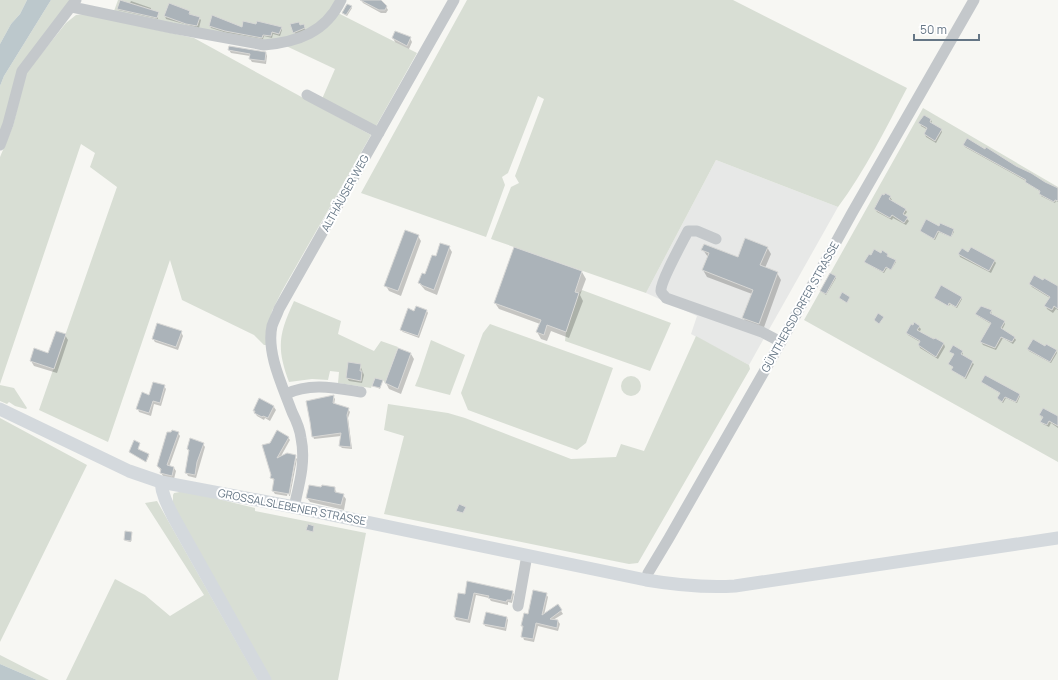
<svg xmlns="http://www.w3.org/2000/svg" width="1058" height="680" viewBox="0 0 1058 680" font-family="Manrope,sans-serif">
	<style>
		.built { fill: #e7e8e7 }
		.green { fill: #d8ded4 }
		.water { fill: #bcc8cc }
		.shadow { fill: #0003 }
		.building { fill: #abb3b9; stroke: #d8d8d6 }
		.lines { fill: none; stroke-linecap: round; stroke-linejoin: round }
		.minor { stroke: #c4c8cb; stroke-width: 11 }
		.major { stroke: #d4d9dd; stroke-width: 13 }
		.labels { text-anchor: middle; stroke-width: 4; stroke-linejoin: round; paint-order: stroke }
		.street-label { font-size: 11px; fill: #657685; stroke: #fff }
	</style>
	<rect width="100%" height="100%" fill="#f7f7f3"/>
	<path class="built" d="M716,160L838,207L749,365L691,334L697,316L646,293Z"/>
	<path class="green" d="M0,0H27L20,14L11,24L0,44Z
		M51,0H72L25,60L0,138V86L4,76Z
		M118,0H338L333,11L307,32L269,41L189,27L114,11Z
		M467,0H733L907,88C886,128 865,171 838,207L716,160L646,293L491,239L511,187L519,183L515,176L544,99L538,96L508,173L502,177L505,185L486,237L361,193Z
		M338,13L417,53L375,128L322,99L335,69L284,45Z
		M83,14L194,38L371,135L282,291L272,311L266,345H264L254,335L182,300L170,260L108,442L39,410L117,187L90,167L95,153L81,144L0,384V157L13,126L26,73L66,23L76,15Z
		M923,108L1058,187V462L804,320Z
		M582,290L671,323L650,371L565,341L566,332L579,293Z
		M294,301L341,321L338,334L374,351L381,341L398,347L385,383L383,380L375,378L371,388L338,383L339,372L330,371L328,380L312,379L289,382C276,347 279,334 294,301Z
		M490,324L613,368L586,443L577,450L468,410L461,393L483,333Z
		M696,336L749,365L750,369L638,563L629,564L609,560L384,514L404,436L384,430L388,404L448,413L465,418L571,459L616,457L621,444L644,451Z
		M431,340L465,355L450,395L415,386L419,376Z
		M621 386a10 10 0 1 1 20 0a10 10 0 1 1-20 0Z
		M0,385L14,388L27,408L26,409L15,406L9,402L7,404L0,401Z
		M0,418L87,465L0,642Z
		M185,491L255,508V511L366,533L338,680H271L181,521L173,503V495L174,493Z
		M157,501L258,680H66L115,579L145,595L170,616L204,595L145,503Z
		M0,655L49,680H37L0,664Z"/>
	<path class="water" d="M27,0H51L4,76L0,86V44L11,24L20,14Z
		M0,664L37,680H0Z"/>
	<path class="shadow" d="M361,0H378L384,3L388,10L386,13H381L363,3Z
		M131,1L151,8V10L158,13V19L118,10V9L130,3Z
		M351,7L352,8L347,16L344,14Z
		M189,12L191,15L199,18L201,20L199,28L166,19L165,16Z
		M303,25L306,31L296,35L294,32L300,26Z
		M210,26L243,28H281L282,30L280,36L273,34L272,38L264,36L263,39L227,33L211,28Z
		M396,32L410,38L412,42L409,49L395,42L393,38Z
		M229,50L266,53L267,56L266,64L252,62L250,59V56L231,53Z
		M931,120L932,122L931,124L941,130L942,132L936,143L926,137L925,134L928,130L921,126L920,123Z
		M964,145L1016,167L1058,190V202L1056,201L1055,203L1041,196V192L1027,183L1026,181L965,147Z
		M890,197L892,200L891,201L905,209L907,212L904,216L909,221L906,225L893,218L892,220L877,212L875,209Z
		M941,224L954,230V232L951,237L939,232L935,240L921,231L939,227Z
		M418,236L421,241L401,296L389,291L386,286Z
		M449,247L452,252L437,295L425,290L419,283L436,257Z
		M767,247L771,254L765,268L777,273L781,280L763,330L747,324L743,317L752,294L707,277L703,270L708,257L703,250L738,258Z
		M515,248L582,272L586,279L580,295L583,301L569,338L551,331L547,341L541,339L537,332L540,324L499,309L495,303Z
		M968,253L994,260L996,263L991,273L960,257L959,254Z
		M881,254H888V257L895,261L896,262L891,270L887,268L884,273L866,263V262L871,256Z
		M835,277L836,278L826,295L822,292L821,291Z
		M1030,284L1058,293V310L1056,309L1053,313L1047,309L1046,306L1050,298L1032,287Z
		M961,297L962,299L957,308L950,304L949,306L936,298Z
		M427,311L428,313L419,338L403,332L401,330L415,312Z
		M991,311L992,315L1004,322L1005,324L1002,330L1014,337L1016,340L1013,344L1003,338L996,350L983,345L981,342L991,324L978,316L976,314Z
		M919,327L921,329L919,333L929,338L936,339L944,344L945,347L938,359L920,348L919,345L920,342L908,335L907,333Z
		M181,332L183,336L178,350L155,342L153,339Z
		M65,335L68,340L57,373L34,366L31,361L49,354Z
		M1046,347L1056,351L1057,353L1051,363L1029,351L1028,349Z
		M950,352H962L963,354L962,356L974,364L966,379L952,370L954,368L949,364L955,355Z
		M411,354L414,359L401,394L389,389L386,383Z
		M360,365L364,375L362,383L349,381L347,378Z
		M382,381L380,389L373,385Z
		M982,382L1019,395L1020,396L1017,403L1006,398L1003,403L998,399L1001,394Z
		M164,386L166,389L161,406L154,404L151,416L139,412L138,409L150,396Z
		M333,396L335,399L334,405L348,409L350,412L348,418L352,449L342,448L340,446L341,436L314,439L313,436Z
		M259,400L274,407L276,410L270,421L265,418L264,420L257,416L255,413L254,411Z
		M1040,415L1058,417V428L1051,423L1049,427L1043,424L1042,422L1043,419Z
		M178,433L180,436L169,467L174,468L176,471L174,479L163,476L161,473V471L158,466Z
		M288,437L290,440L280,458L295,456L296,457H294L287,496L275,494L273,491L275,481L271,478V443Z
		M139,444L138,450L149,456L146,462L130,452Z
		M203,444L205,447L196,478L188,476L186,472L190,453L188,449Z
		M296,458L297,459L290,496H289Z
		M334,488L337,493L343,495L346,499L344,510L310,502L307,498Z
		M132,533L131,542L126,541L125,540Z
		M468,582L512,592L514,594L512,603L508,602V605L491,601L489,598L476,595L470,623L456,620L455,617L465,595Z
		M546,594L548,597L544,615L558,606L563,614L553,620L558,621L560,624L558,631L538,626L534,642L524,640L523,637L524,629L522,626Z
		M507,618L508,620L506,631L485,626L484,623Z"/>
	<path class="building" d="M120,0L159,12L157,18L117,9Z
		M360,0H381L387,6L385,10H379Z
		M169,3L190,11L189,14L200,17L197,26L186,24L164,16Z
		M347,4L352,6L346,15L342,13Z
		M212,15L242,27L243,21L256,24L257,21L282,27L279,34L272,32L271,36L263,35L262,38L225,31L209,26Z
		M299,22L300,25L304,24L305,28L293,33L290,24Z
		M395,31L411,37L407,46L392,38Z
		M229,46L266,52L265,61L249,59L250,54L228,50Z
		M924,115L931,119L930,122L942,129L935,141L924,134L927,128L918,123Z
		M967,138L985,149L986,147L1016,166L1031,173L1045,182L1058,188V201L1055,200L1054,202L1039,194L1040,191L1025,182L1026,180L963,145Z
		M885,193L891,196L889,199L906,209L903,214L908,217L904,223L892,215L890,218L874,209L882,194L884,195Z
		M926,219L939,226L940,223L954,229L951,237L938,231L934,239L920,231Z
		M405,230L419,235L398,291L384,286Z
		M745,238L768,247L760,265L778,272L759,324L742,318L753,290L702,270L709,253L701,250L704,244L738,257Z
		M440,243L450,246L434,290L421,285V284L418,283L422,273L425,274L432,255L436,256Z
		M514,247L582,271L575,292L579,293L566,332L547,325L544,335L536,332L541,320L494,303Z
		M971,247L995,260L989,271L958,254L962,248L968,252Z
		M874,249L881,253L882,250L888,254L887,256L896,260L891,270L886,267L883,272L864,262L869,254L871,255Z
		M830,273L836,276L826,294L820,291Z
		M1034,275L1043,280L1044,278L1058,286V309L1054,306L1052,310L1044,306L1050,297L1029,284Z
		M941,285L962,297L956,307L949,303L948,306L934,298Z
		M842,292L850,297L847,303L839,298Z
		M416,306L427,310L418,336L400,330L408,308L414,311Z
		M981,306L992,310L990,313L1005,321L1001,328L1015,337L1012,342L1001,337L995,348L980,342L991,323L975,314Z
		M878,313L884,317L879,324L874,320Z
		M914,322L920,326L917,330L930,337L934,339L935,338L944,343L936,357L918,345L920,341L906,333L911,324L913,325Z
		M157,323L182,331L176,347L152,339Z
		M56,331L66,334L54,369L30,361L34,348L48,353Z
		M1033,339L1045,346L1046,344L1057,350L1050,362L1027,349Z
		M953,345L963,351L961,354L973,361L965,378L951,370L953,367L948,364L954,354L949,352Z
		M398,348L411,353L398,389L385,383Z
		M348,362L361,364L360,371H362L361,381L346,378Z
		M985,375L1020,394L1016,402L1005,397L1002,402L997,398L1000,393L981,382Z
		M375,378L383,380L380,388L372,386Z
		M153,382L165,385L160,403L153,401L149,413L136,409L142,392L149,395Z
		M334,395L333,403L349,408L347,415L351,447L339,446L341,433L312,437L310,422L306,401Z
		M259,398L274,406L268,418L263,416L262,417L254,413L255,411H253Z
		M1043,408L1058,416V426L1049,421L1047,425L1040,422L1043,417L1039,415Z
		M172,430L179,432L167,465L174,467L172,476L160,473L161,469L157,466L167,432H171Z
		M277,430L289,437L277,458L287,453L296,455L289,494L272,491L274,479L270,478L271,475L262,445L270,443Z
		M190,438L204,443L197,462L195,475L185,473L189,450L187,449Z
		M134,440L140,443L138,449L149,454L146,462L129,452Z
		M309,485L321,487L322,485L335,487V492L344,494L341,505L306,498Z
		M459,504L466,507L463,513L456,511Z
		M308,524L314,526L313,532L306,530Z
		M125,531L132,532L131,541L124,540Z
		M467,581L513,591L511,600H507L506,602L488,598L489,596L474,593L468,620L454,617L458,593L465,594Z
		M533,590L547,593L542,615L558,604L562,610L550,619L558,620L557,628L536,623L533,639L521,637L523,626H521L524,613L528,614Z
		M486,612L507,617L505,628L483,624Z"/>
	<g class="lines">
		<path class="minor" d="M72,7L172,28L264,45C298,42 326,32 341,0
			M307,95L379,133
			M0,145L8,124L22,71L76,0
			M716,239L697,231H688C683,241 660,282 661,291C661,293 665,296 666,298L762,332L781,342
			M286,394C310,382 336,388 361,392
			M294,507C299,485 306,462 301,438C300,429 296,420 292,412C283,387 266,353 272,326C274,320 277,315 279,309L454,0
			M646,580L648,573L669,538L781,342L852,213L974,0
			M518,606L527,555"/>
		<path class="major" d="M0,409L129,471L161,482L294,507L646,580C676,585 705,588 735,586L1058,538
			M161,482C162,495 168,506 174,518L265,680"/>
	</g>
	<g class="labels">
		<g class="street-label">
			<text transform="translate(345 193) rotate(-61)" y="4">ALTHÄUSER WEG</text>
			<text transform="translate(800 307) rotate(-61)" y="4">GÜNTHERSDORFER STRASSE</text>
			<text transform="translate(292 507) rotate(11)" y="4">GROSSALSLEBENER STRASSE</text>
		</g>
	</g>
	<path d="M914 34v6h65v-6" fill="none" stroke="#657685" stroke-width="2"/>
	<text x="920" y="34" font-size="12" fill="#657685" stroke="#ffffff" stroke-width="3" paint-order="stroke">50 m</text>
</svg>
